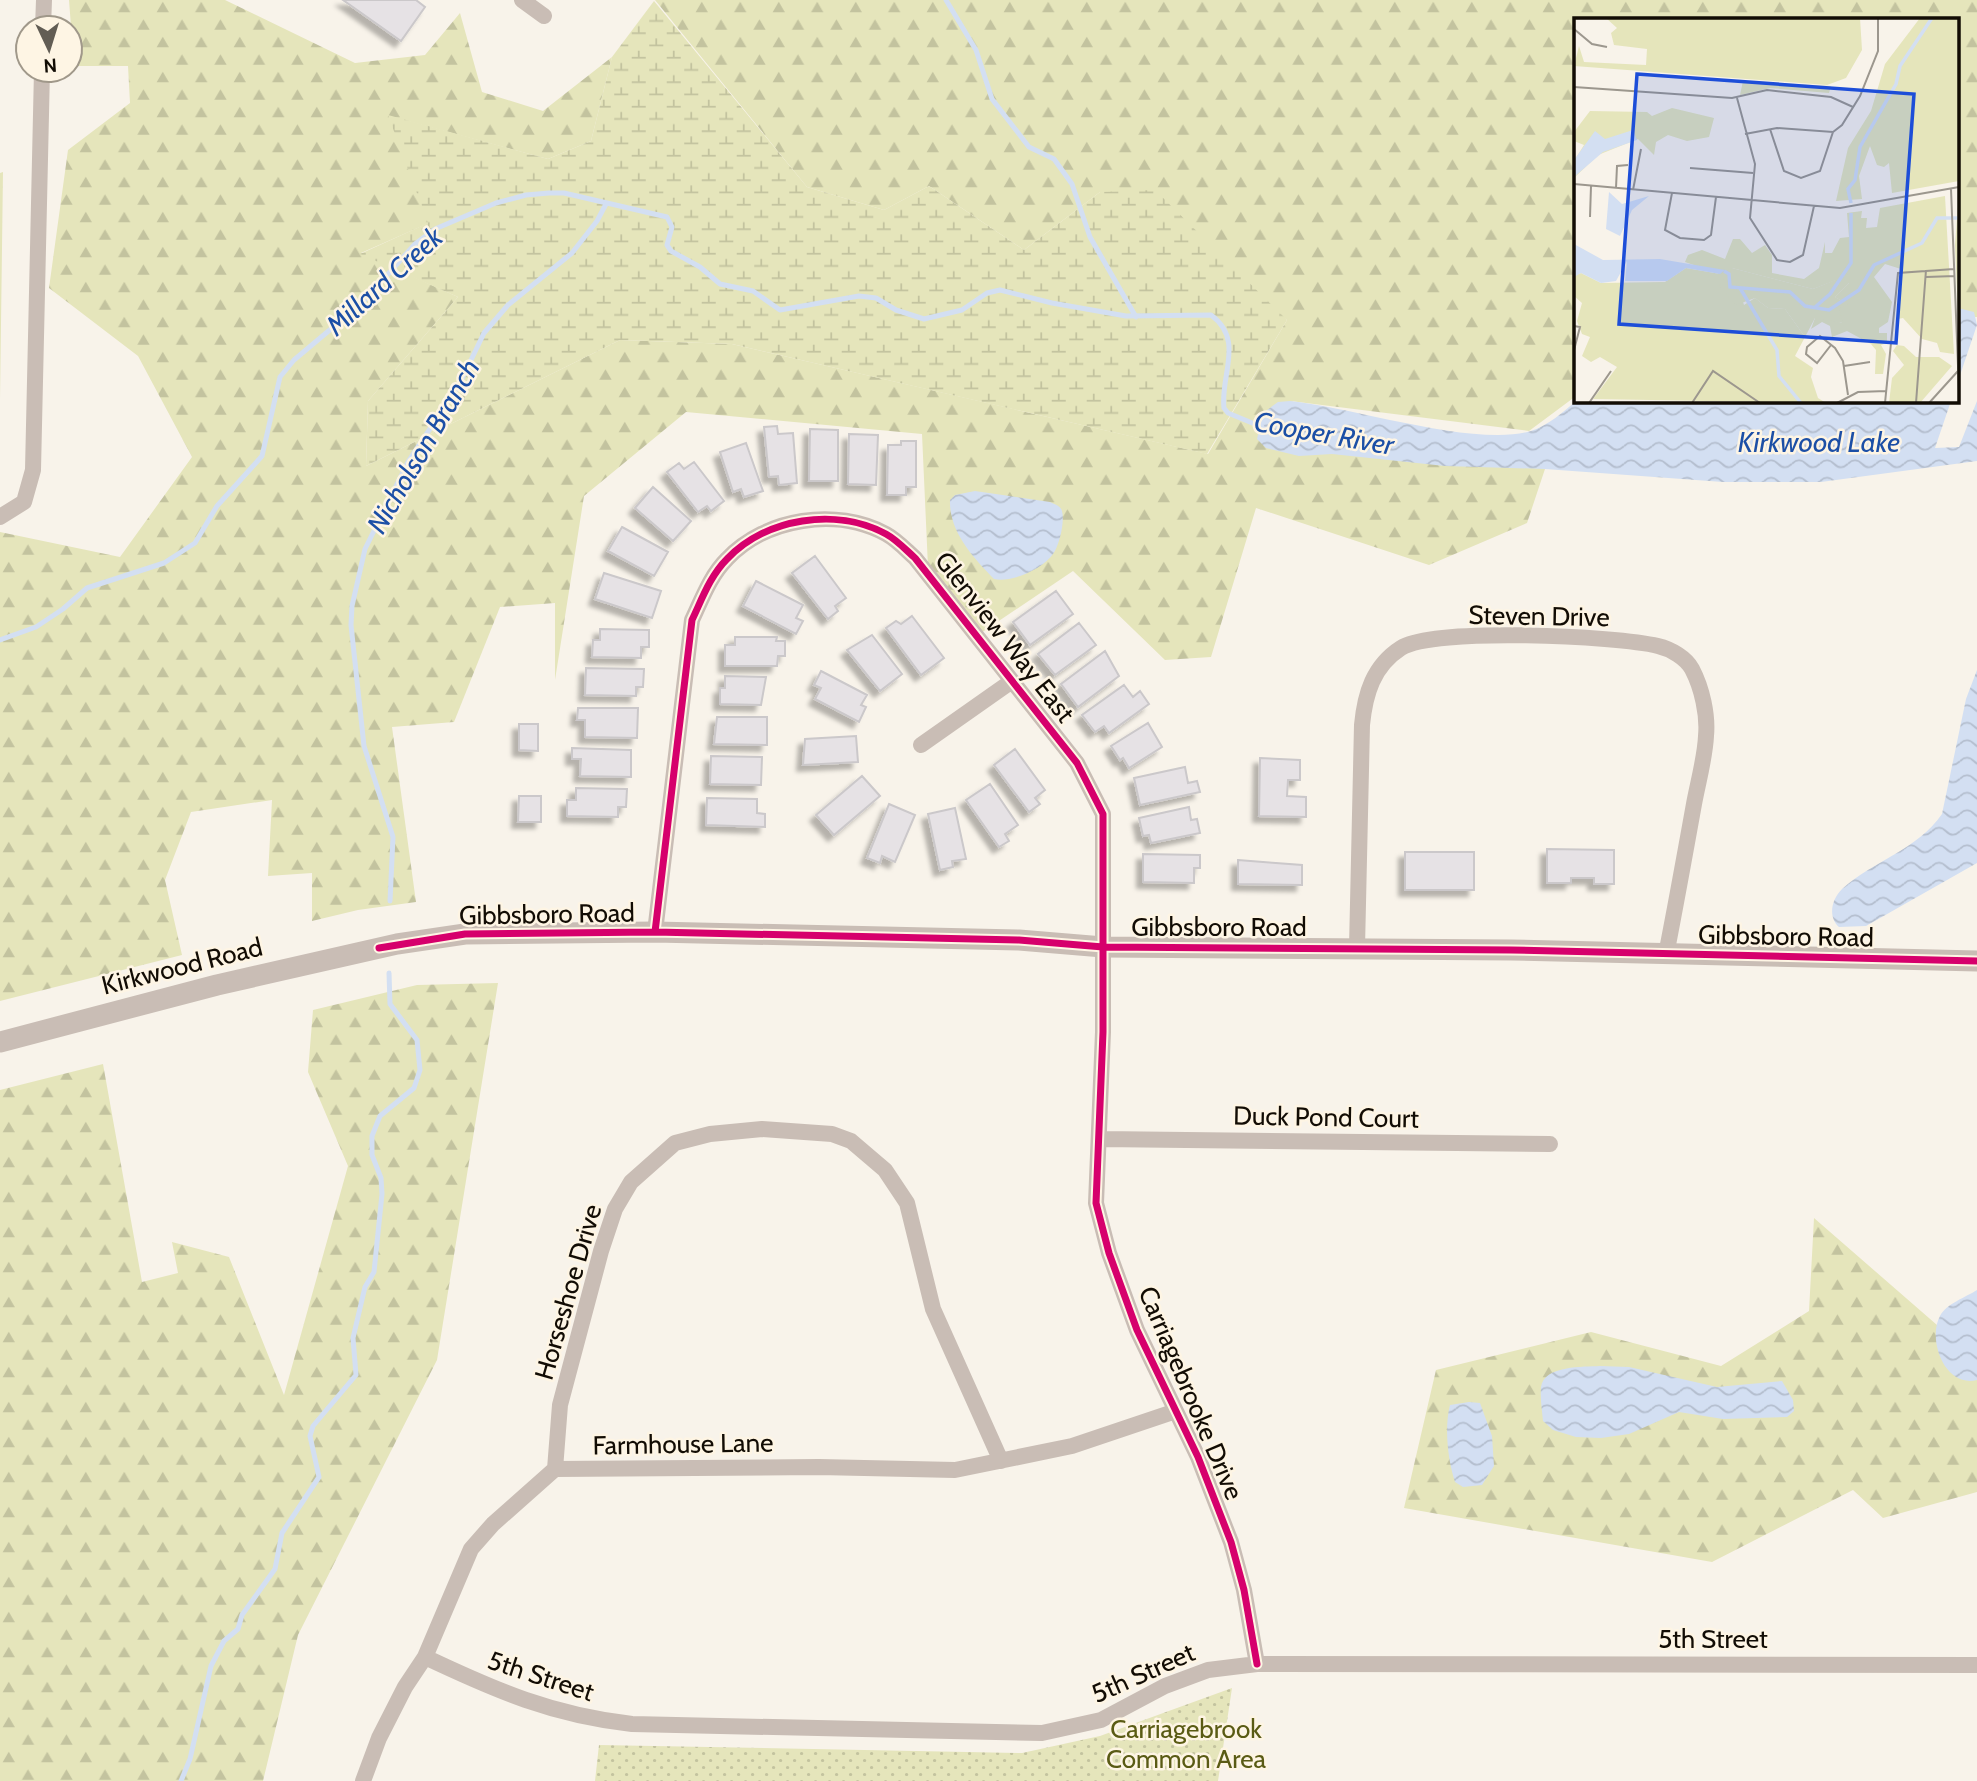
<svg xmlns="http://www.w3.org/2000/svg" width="1977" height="1781" viewBox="0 0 1977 1781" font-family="Cabin,sans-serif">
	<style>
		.grass { fill: url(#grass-dots) }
		.forest { fill: url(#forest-firs) }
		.wetland { fill: url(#wetland-marsh) }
		.water { fill: url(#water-waves) }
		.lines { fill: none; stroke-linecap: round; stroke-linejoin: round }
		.stream { stroke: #d3dff2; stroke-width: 5 }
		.building { fill: #e6e2e5; stroke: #cbc8ca; stroke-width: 2; filter: url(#shadow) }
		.minor { stroke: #c9bdb5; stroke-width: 16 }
		.tertiary { stroke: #c9bdb5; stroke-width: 21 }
		.cycleway-casing { stroke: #fef5e4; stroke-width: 11 }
		.cycleway { stroke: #d6006c; stroke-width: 7 }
		.labels { text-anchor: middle; stroke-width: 5; stroke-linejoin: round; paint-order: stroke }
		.street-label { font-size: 26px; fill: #120c04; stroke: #fef5e4 }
		.park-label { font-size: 26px; fill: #5a5b14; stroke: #fef5e4 }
		.water-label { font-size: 28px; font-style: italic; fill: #1c4fa6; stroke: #fef5e4 }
		.inset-river { fill: none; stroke: #d3dff2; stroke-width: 3.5 }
		.inset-road { fill: none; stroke: #9c978e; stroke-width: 2 }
		.view { fill: #1d4ed8; fill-opacity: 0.15; stroke: #1d4ed8; stroke-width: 3.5 }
		.inset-edge { fill: none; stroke: #120c04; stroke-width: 3.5 }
	</style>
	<defs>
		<pattern id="grass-dots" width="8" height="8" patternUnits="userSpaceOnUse" patternTransform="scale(1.75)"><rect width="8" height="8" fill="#e5e5bb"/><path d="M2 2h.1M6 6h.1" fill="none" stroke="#c3c39f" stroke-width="1.8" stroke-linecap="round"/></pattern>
		<pattern id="forest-firs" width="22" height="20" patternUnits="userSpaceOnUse" patternTransform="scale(1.75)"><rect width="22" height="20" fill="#e5e5bb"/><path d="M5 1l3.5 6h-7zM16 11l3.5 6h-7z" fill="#c3c39f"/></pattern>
		<pattern id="wetland-marsh" width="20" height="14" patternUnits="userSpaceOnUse" patternTransform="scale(1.75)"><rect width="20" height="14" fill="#e5e5bb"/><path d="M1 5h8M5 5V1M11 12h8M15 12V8" fill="none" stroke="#c3c39f"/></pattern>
		<pattern id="water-waves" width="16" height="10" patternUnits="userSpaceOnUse" patternTransform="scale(1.75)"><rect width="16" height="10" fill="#d3dff2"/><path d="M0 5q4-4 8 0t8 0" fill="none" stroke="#b4bece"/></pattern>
		<filter id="shadow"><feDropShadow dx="-6" dy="6" stdDeviation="2" flood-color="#0004"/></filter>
	</defs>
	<rect width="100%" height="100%" fill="#f8f3ea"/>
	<path class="grass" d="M1232,1688L1218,1781H595L599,1745L1022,1753L1100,1736Z"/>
	<path class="forest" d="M69,0H225L355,63L425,55L460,13L482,92L543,111L612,57L591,141L548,159L389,116L429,223L361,253L458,297L368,401L366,466L620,340L732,344L1208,454L1287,320L1100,192L1024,250L929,186L884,210L807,187L655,0H1977V317H1958V19H1576V396L1529,431L1290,401L1545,469L1527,523L1429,565L1256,508L1211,657L1165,660L1073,571L981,633L928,567L922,434L686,412L584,496L555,680V603L500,607L454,722L392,727L416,902L358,910L312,921V873L268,876L272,800L191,812L165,880L182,955L0,1001V532L120,557L192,457L138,356L49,288L68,150L130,103L128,66H74Z
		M3,172L0,400V173Z
		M498,983L437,1360L298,1635L263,1781H0V1090L103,1064L142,1282L178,1273L172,1242L229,1257L284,1395L348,1166L308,1072L313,1010L417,985Z
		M1814,1218L1937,1325L1977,1305V1492L1883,1518L1853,1490L1712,1562L1404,1508L1436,1370L1591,1332L1721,1366L1809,1311Z"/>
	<path class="wetland" d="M654,1L807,187L884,210L929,186L1024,250L1100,192L1155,190L1287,320L1207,454L732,344L620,340L366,466L368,401L458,297L360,254L428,223L388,115L548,159L591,141L612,57Z"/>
	<path class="water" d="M1958,308L1974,312L1977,325L1958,381Z
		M1290,401C1352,407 1476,448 1531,431C1549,425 1563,412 1576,401H1951L1935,448L1959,447L1977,401V461L1821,482H1723L1545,469L1445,466L1332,454L1299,456L1266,448L1257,439L1263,413L1278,402Z
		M975,491L1050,502C1054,504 1061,506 1062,511C1065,522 1059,546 1053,554C1043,569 1011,583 994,579C973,557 949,532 950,500L955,495Z
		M1977,670V863L1866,926L1839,927C1828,917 1831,900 1842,889C1873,861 1917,850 1942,814L1966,699Z
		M1977,1290V1380C1945,1388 1927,1340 1940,1316C1946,1304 1966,1297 1977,1290Z
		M1600,1366L1629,1367L1717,1387L1782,1381L1793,1400L1794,1411L1787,1417L1723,1419L1679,1412L1629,1434L1601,1438L1576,1437L1553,1430L1543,1421C1542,1410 1540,1398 1541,1387C1544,1365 1584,1367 1600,1366Z
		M1469,1402L1480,1403L1492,1436L1494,1466L1482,1485L1463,1487L1455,1482C1448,1461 1444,1428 1450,1405Z"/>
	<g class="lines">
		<path class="stream" d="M946,0L976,50L992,99L1029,147L1054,159L1072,184L1090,237L1136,317
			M0,640L36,627L63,609L87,588L164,563L195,543L217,506L262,456L280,377L294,360L363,302L415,244L435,229L496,203L526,195L549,193H564L667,217L672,227L667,245L671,251L700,267L720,284L753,291L780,310L859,296L876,298L896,310L924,319L962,310L987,293L1000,290L1052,303L1126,316L1211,315C1245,340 1220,375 1224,408L1228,413L1262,427
			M390,901L393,837L364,746L351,625L352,606L365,549L408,462L459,385L484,333L508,305L572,253L597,221L606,204
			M181,1781L190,1759L211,1666L224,1641L238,1629L242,1615L275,1569L282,1533L319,1477L310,1436L313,1426L356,1375L353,1338L365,1287L374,1272L382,1194L381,1178L372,1155V1136L380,1116L414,1088L420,1070L417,1040L390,1004L389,973"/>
	</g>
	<path class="building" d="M343,0H416L425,7L401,41Z
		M777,426L778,434L793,433L797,483L779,485L778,476L769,477L764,427Z
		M810,429L838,430V481H809Z
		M849,434L878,435L876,485L848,484Z
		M901,441H916V487H906V495H887L888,445H901Z
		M746,443L763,491L744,497L741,489L733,492L720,452Z
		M694,462L724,501L711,511L707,506L698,512L667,472L679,463L684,469Z
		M653,487L691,521L673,541L635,508Z
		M622,527L668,552L654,576L608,551Z
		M815,556L846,598L835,606L838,611L828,619L792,573Z
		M604,573L661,591L652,618L595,599Z
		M756,581L803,605L796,618L803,621L796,634L743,606Z
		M1056,591L1073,614L1030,645L1013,622Z
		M912,616L944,658L921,675L886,628L896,621L901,624Z
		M1079,623L1096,645L1055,675L1038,654Z
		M600,629L649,630V647H641V658L592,657L593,640H600Z
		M872,635L902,674L880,691L847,650Z
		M735,637H777L776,641H785V656H778L777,666H725V645H735Z
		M1105,651L1119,676L1078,707L1061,684Z
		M586,668L644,669L643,687H636V696L585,695Z
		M821,671L867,695L861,705L866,707L859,722L815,699L821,688L814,685Z
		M725,676L766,677L761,705L720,704V688H725Z
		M1124,685L1133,697L1140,691L1149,704L1109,733L1104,726L1095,732L1082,715Z
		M578,708H638L637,738L585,737V720H577Z
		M717,717H767V745L714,744Z
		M1148,723L1162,747L1129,768L1123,758L1120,760L1111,746Z
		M519,724H538V751L519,750Z
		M856,736L858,762L803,765L805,739Z
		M572,748L631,750V777L580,776L581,759H572Z
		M1015,749L1045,790L1035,798L1040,804L1029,812L994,765Z
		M711,756L762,757L761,785L710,784Z
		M1260,758L1300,760V780H1288L1287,796L1306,797V817L1259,816Z
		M1185,767L1188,783L1197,781L1200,792L1140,805L1134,778Z
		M862,776L880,796L834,835L816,815Z
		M990,784L1018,825L1005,834L1009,841L999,847L966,800Z
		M576,788L627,789L626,807H618V817L567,816V800H576Z
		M519,796H541V822H518Z
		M707,798L757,799V813L765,814V827L706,825Z
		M889,804L915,815L895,862L882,856L880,863L867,858Z
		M1189,807L1191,820L1197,819L1200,833L1151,843L1149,835L1143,836L1139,818Z
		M955,808L966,859L952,861L953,867L940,870L928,814Z
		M1547,849L1614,850V884H1594V878H1571V883H1547Z
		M1405,852H1474V890H1405Z
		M1143,854L1200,855V868H1194V883L1143,882Z
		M1238,860L1302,865V885L1238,884Z"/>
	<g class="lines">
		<path class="minor" d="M522,0L544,16
			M43,28L44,0
			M0,517L24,502L33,470L42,70
			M921,745L1012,681
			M655,932L692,620C702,599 710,576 727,559C766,518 836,507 886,534C897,540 906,550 915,558L1077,763L1103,814V1032L1096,1203L1109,1253L1137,1330L1198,1457L1231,1542L1244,1590L1257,1664
			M1357,948L1362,725C1365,694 1373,666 1401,648C1433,627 1617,636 1658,646C1671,649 1686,658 1692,669C1702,688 1708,715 1706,736C1705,758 1698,782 1694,804C1685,854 1676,904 1666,955
			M1101,1139L1550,1144
			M555,1469L560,1405L601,1251L615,1209L631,1182L675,1143L710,1134L762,1129L832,1134L851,1141L885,1170L907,1203L933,1309L1001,1461
			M425,1657C497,1691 552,1715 632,1724L1042,1733L1101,1720L1165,1686L1208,1670L1257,1664L1977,1665
			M363,1781L379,1738L405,1687L425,1657L471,1549L493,1524L555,1469L819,1467L955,1470L1072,1446L1176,1411"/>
		<path class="tertiary" d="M0,1042L217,985L397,944L465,934L655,932L1019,940L1103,947L1511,950L1977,961"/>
		<g class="cycleway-casing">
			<path id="cycleway" d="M655,932L692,620C702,599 710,576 727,559C766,518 836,507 886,534C897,540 906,550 915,558L1077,763L1103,814V1032L1096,1203L1109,1253L1137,1330L1198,1457L1231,1542L1244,1590L1257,1664
				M379,948L465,934L655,932L1019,940L1103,947L1511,950L1977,961"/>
		</g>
		<use href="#cycleway" class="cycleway"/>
	</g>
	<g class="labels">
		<g class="street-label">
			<text transform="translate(1539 616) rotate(1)" y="9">Steven Drive</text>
			<text transform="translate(1005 637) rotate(52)" y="9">Glenview Way East</text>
			<text transform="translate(547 914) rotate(-1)" y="9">Gibbsboro Road</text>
			<text x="1219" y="936">Gibbsboro Road</text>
			<text transform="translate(1786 936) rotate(1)" y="9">Gibbsboro Road</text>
			<text transform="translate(182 966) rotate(-14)" y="9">Kirkwood Road</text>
			<text transform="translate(1326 1117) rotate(1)" y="9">Duck Pond Court</text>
			<text transform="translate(568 1292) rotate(-74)" y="9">Horseshoe Drive</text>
			<text transform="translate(1191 1393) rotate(67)" y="9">Carriagebrooke Drive</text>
			<text transform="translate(683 1444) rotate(-1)" y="9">Farmhouse Lane</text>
			<text x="1713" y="1648">5th Street</text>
			<text transform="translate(1143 1673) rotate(-24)" y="9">5th Street</text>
			<text transform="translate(541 1676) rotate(18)" y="9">5th Street</text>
		</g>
		<g class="park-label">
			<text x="1186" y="1738">Carriagebrook<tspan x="1186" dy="30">Common Area</tspan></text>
		</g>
		<g class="water-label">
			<text transform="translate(384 281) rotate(-42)" y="10">Millard Creek</text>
			<text transform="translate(1324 433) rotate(10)" y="10">Cooper River</text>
			<text x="1819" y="452">Kirkwood Lake</text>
			<text transform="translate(423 446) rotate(-60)" y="10">Nicholson Branch</text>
		</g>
	</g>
	<g transform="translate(1574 18)">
		<rect width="385" height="385" fill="#f8f3ea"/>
		<path d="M169,63L257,68L255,75L196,70L166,77Z" fill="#e5e5bb"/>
		<path d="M32,0H286L288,32L272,60L253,67L0,48L5,28L10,44L72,47L73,31L40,27L37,15L43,10ZM346,0H385V163L318,175L315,145L310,149L303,147L296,128L285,158L288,181L262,183L274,130L297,93L311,46ZM98,90L140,100L135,119L113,123L94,117L82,124L80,137L64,121L24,137L1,159L0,143L10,127L0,123V114L16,93L73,94L78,98ZM385,175V319L381,227ZM371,178L380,336L366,334L363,325L348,321L329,300L324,301L327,251L311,246L300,259L318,284L314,304L305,310V315H313V325L307,327L312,336L309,356H301L302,332L297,326L273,313L258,319L256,308L248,304L237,311L241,300L247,298L268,305L264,290L273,286L261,279L275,265V257L239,271L158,250L170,287L181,280L194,290L211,291L231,319L221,338L239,350L237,359L244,380L252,385L19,381L43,349L26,339L17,344L8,338L16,319L8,316L3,303L8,285L0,278V258L7,255L27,265L91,264L112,250L146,256L111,244L114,237L128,232L151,241L159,221H166L178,235L191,227L198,237V255L230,261L245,250L251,224V235H258L266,220L275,219L273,195L288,193L287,200H293L292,210L303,209L306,190Z" fill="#e5e5bb"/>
		<path d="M158,250L239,271L276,256L275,265L261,279L274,286L265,290L269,305L241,300L231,319L211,291L194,290L181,280L162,287L145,268ZM323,327L330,328L342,339H365L378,348L346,385H315L318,360L330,347L319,333Z" fill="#e5e5bb"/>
		<path d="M59,112L63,122L29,134L0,159V142L21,113L31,121ZM35,174L48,186L75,178L58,192L46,218L32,211ZM0,226L29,242L86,241L151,252L146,256L112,250L93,263H51L53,243L42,263L27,265L7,255L0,259Z" fill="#d3dff2"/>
		<path class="inset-river" d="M277,185L274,171L281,162L286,129L322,66L326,48L358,0M150,253L155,256L156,269L216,274L231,288L255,292L285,272L300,247L348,225L363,200H385M166,270L203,332L205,358L227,385M240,290L256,276L277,245V195"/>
		<path class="inset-road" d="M0,11L18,26L33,29M0,69L158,80L193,72L257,79L279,89M163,80L181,146L176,200L203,242L216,244L229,237L240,188M196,111L210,153L227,160L246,153L259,114M171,116L203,110L259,114L268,107L286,78L304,33V0M116,150L179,155M0,166L266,190L385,169M42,170L43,148L54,147M377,171L385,373M59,172L67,131M98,175L91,212L106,220L130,222L137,217L142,179M16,199L17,168M352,259L381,258M0,308L6,309L0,332M257,327L243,345L232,336L233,329L246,318L261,330L269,343L274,377M270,348L296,344M15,385L37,353M118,385L139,353L186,385M263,385L284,374L312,373M311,385L324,255L380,251M342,385L352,252M355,385L384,353"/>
		<path class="view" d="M63,56L340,76L322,325L45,306Z"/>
		<rect width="385" height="385" class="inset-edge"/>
	</g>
	<g transform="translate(49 49) rotate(176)"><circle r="33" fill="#fef5e4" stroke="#a0988a" stroke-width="2"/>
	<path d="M0-5L12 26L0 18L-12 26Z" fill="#625d54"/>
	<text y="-10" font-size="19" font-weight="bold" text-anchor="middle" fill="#120c04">N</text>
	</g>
</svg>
